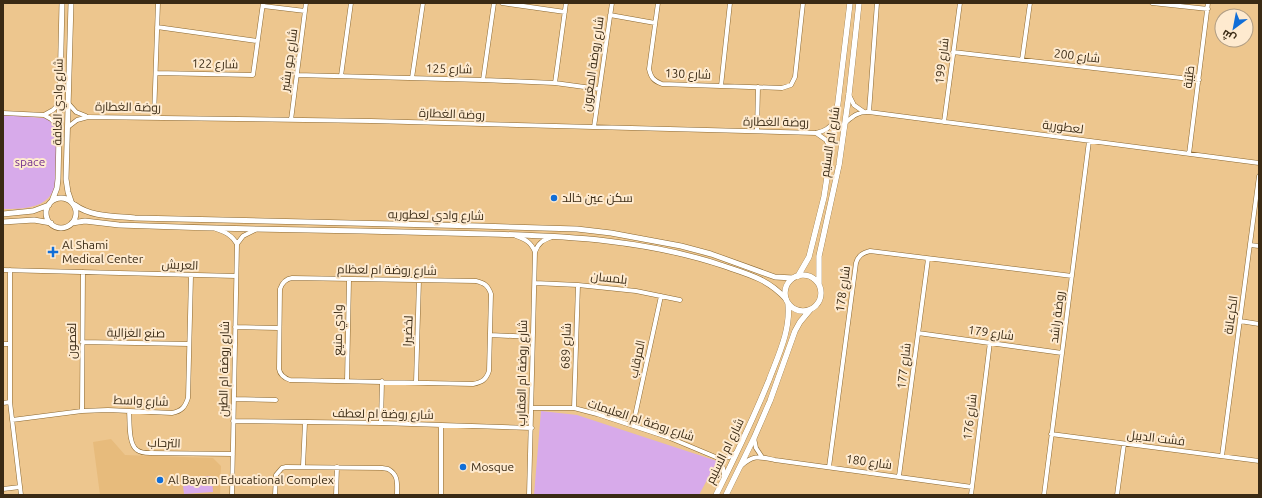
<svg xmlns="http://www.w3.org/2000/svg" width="1262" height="498" viewBox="0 0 1262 498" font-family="Ubuntu,Cairo,sans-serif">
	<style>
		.built { fill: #e7bb7c }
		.green { fill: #d7aaea }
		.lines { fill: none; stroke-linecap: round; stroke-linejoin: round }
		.minor-casing { stroke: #8a6730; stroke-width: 5 }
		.tertiary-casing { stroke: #8a6730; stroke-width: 6 }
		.secondary-casing { stroke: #8a6730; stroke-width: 6 }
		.minor { stroke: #fff; stroke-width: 4 }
		.tertiary { stroke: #fff; stroke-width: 5 }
		.secondary { stroke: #fff; stroke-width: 5.5 }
		.poi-dot { fill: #116ed7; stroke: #feeacf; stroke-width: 1.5 }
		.labels { text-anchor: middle; stroke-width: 4; stroke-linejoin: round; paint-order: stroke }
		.street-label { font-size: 12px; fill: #3a2a14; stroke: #feeacf }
		.park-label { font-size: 12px; fill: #75328e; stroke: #feeacf }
		.poi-label { font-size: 12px; fill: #3a2a14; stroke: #feeacf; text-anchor: start }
	</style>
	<rect width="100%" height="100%" fill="#edc68e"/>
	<path class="built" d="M111,439L125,455L213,458L221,466L220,495H100L93,442Z"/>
	<path class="green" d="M3,115L44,118C49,119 54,122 56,127C58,135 57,177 55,186C54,190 51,196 47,199C37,209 16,209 3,209Z
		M541,411L577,415L717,461L699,495H534Z
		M212,476L213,492L184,494L182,478Z"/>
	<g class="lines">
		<g class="minor-casing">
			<path id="minor" d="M502,3L565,12
				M658,3L649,69C651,78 654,81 662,84L782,88L791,85L795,77L803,3
				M1152,3L1208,9
				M263,6L305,11
				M610,15L655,23
				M157,27L257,41
				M953,52L1199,80
				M1022,60L1030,3
				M156,73L253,75L263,3
				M297,75L483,80L555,83L599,89
				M341,76L351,3
				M412,78L423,3
				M483,80L494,3
				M555,83L566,3
				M721,86L730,3
				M849,95L854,105L864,112
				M68,103L76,112L86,116
				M869,112L877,3
				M3,113L44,115L53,110L60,103
				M44,115L51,119L59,127
				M154,117L158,3
				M291,120L306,3
				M944,122L960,3
				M845,123C852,117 858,111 869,112L1259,163
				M68,127L77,120L88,117L371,121L816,133C825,131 830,128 835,120
				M594,127L612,3
				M757,131L758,87
				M816,133L826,140L831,150
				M1189,154L1208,3
				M216,229C225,232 232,235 237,244L232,495
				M516,236C525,239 531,242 535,252L529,495
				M237,244L243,236L255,230
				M1250,245L1259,246
				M535,252C538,243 543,240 552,237
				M3,270L236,276
				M10,270V402L21,495
				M292,278L476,281C484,283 488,285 491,294L489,371C486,380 482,382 473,384L290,380C284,378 280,375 279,369L280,289C282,283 285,279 292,278Z
				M535,283L578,285L636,291L680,300
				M1240,321L1259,324
				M235,327L278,328
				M918,333L1062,353
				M490,335L533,337
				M82,342L189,344
				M3,344H10
				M347,381L349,280
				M416,382L419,280
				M234,399L276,400
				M3,403L10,402
				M532,408H574L597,414L670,438L718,458L729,457L737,452
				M574,408L578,285
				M82,411L83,272
				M129,411C130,421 128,444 137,450C141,453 146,453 150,453L233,454
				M12,420L82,411L108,410L172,413C182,411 185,407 188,398L191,276
				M233,421L381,423L532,428
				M381,423L382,381
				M441,425V495
				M633,425L661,296
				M1051,434L1259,461
				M754,438L756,448L762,457
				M1222,456L1259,176
				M718,458L723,468L724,476
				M303,466L305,423
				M741,466C754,454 760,457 775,460L972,487
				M829,467L856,263C858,256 862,253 870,251L1072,276
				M899,476L928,259
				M3,489L20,487
				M275,495L276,475L282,468L286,467L382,468L388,469C399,475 397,484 397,495
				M336,495L337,467
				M971,495L990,342
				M1044,495L1089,141
				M1117,495L1124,444"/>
		</g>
		<g class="tertiary-casing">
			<path id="tertiary" d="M71,3L66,179L68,192L71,201
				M46 213a15 15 0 1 1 30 0a15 15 0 1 1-30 0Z
				M52,201L57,188L58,179L62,3
				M75,205C91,217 115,216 135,218L479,226L577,229L611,233L681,246L711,254L775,277L793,278
				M3,214L33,211L49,205
				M3,222L34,220L51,223
				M72,223L85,221L119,225C200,228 281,230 362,231C404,232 446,233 488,234C568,236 647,240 724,266C748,274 768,279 786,299"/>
		</g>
		<g class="secondary-casing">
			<path id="secondary" d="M785 293a18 18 0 1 1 36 0a18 18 0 1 1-36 0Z
				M798,276L809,257L824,197L836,119L850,3
				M819,284V256L839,165L849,94L859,3
				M716,495C735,457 753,419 769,380C778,356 791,330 788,303
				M726,495L754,438L770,401L795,331L800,322L810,310"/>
		</g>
		<use href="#minor" class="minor"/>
		<use href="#tertiary" class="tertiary"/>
		<use href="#secondary" class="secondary"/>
	</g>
	<g class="poi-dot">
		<circle cx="554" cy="198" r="4"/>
		<path d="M51 246h4v4h4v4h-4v4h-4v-4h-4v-4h4z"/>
		<circle cx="463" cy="467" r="4"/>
		<circle cx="160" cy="480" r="4"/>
	</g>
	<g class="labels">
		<g class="street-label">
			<text transform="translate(1077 56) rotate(7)" y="4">شارع 200</text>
			<text transform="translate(289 60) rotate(-82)" y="4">شارع جو بشير</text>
			<text transform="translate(942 61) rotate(-83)" y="4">شارع 199</text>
			<text transform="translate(215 64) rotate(1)" y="4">شارع 122</text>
			<text transform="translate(593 64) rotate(-82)" y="4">شارع روضة المغرون</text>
			<text transform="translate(449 69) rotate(1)" y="4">شارع 125</text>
			<text transform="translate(688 74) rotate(2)" y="4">شارع 130</text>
			<text transform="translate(1189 77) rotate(-83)" y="4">طَيْبَة</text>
			<text transform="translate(58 102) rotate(-89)" y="4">شارع وادي الغافة</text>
			<text transform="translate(128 107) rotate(1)" y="4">روضة الغطارة</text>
			<text transform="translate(452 114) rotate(2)" y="4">روضة الغطارة</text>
			<text transform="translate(776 122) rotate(1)" y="4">روضة الغطارة</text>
			<text transform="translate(1063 127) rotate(7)" y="4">لعطورية</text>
			<text transform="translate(830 142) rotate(-81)" y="4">شارع ام السنيم</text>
			<text transform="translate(436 215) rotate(1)" y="4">شارع وادي لعطوريه</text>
			<text transform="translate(180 265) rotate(2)" y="4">العريش</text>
			<text transform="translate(387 270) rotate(1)" y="4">شارع روضة ام لعظام</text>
			<text transform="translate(609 278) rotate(6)" y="4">بلمسان</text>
			<text transform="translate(843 289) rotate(-82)" y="4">شارع 178</text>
			<text transform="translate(1231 315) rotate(-82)" y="4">الكرعانة</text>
			<text transform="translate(1057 317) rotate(-83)" y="4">روضة راشد</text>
			<text transform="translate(338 330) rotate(-89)" y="4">وادي منيع</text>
			<text transform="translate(408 331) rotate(-88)" y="4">لخضيرا</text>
			<text transform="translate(136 333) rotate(1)" y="4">صنع الغزالية</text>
			<text transform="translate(991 333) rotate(8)" y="4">شارع 179</text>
			<text transform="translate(72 341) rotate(-90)" y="4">لغصون</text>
			<text transform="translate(566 346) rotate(-88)" y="4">شارع 689</text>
			<text transform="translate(637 359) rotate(-78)" y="4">المرقاب</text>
			<text transform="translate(904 366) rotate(-83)" y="4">شارع 177</text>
			<text transform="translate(224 369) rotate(-89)" y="4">شارع روضة ام الطين</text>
			<text transform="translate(522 373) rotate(-89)" y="4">شارع روضة ام العقارب</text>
			<text transform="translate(141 401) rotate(2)" y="4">شارع واسط</text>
			<text transform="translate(383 414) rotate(1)" y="4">شارع روضة ام لعطف</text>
			<text transform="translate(970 417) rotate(-83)" y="4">شارع 176</text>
			<text transform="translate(641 420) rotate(18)" y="4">شارع روضة ام العليمات</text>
			<text transform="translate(1156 438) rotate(7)" y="4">فشت الديبل</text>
			<text transform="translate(164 443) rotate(2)" y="4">الترحاب</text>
			<text transform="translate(725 451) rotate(-64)" y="4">شارع ام السنيم</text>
			<text transform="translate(869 462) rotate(8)" y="4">شارع 180</text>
		</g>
		<g class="park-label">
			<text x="30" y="166">space</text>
		</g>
		<g class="poi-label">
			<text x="562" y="202">سكن عين خالد</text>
			<text x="62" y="249">Al Shami<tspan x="62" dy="14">Medical Center</tspan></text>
			<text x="471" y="471">Mosque</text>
			<text x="168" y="484">Al Bayam Educational Complex</text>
		</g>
	</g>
	<rect width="1262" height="498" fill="none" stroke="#3a2a14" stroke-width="8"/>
	<g transform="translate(1234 28) rotate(212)"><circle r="19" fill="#feeacf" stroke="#b09d84"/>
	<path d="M0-3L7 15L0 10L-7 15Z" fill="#116ed7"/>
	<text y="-6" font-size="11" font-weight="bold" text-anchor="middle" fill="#3a2a14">ش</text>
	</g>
</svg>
